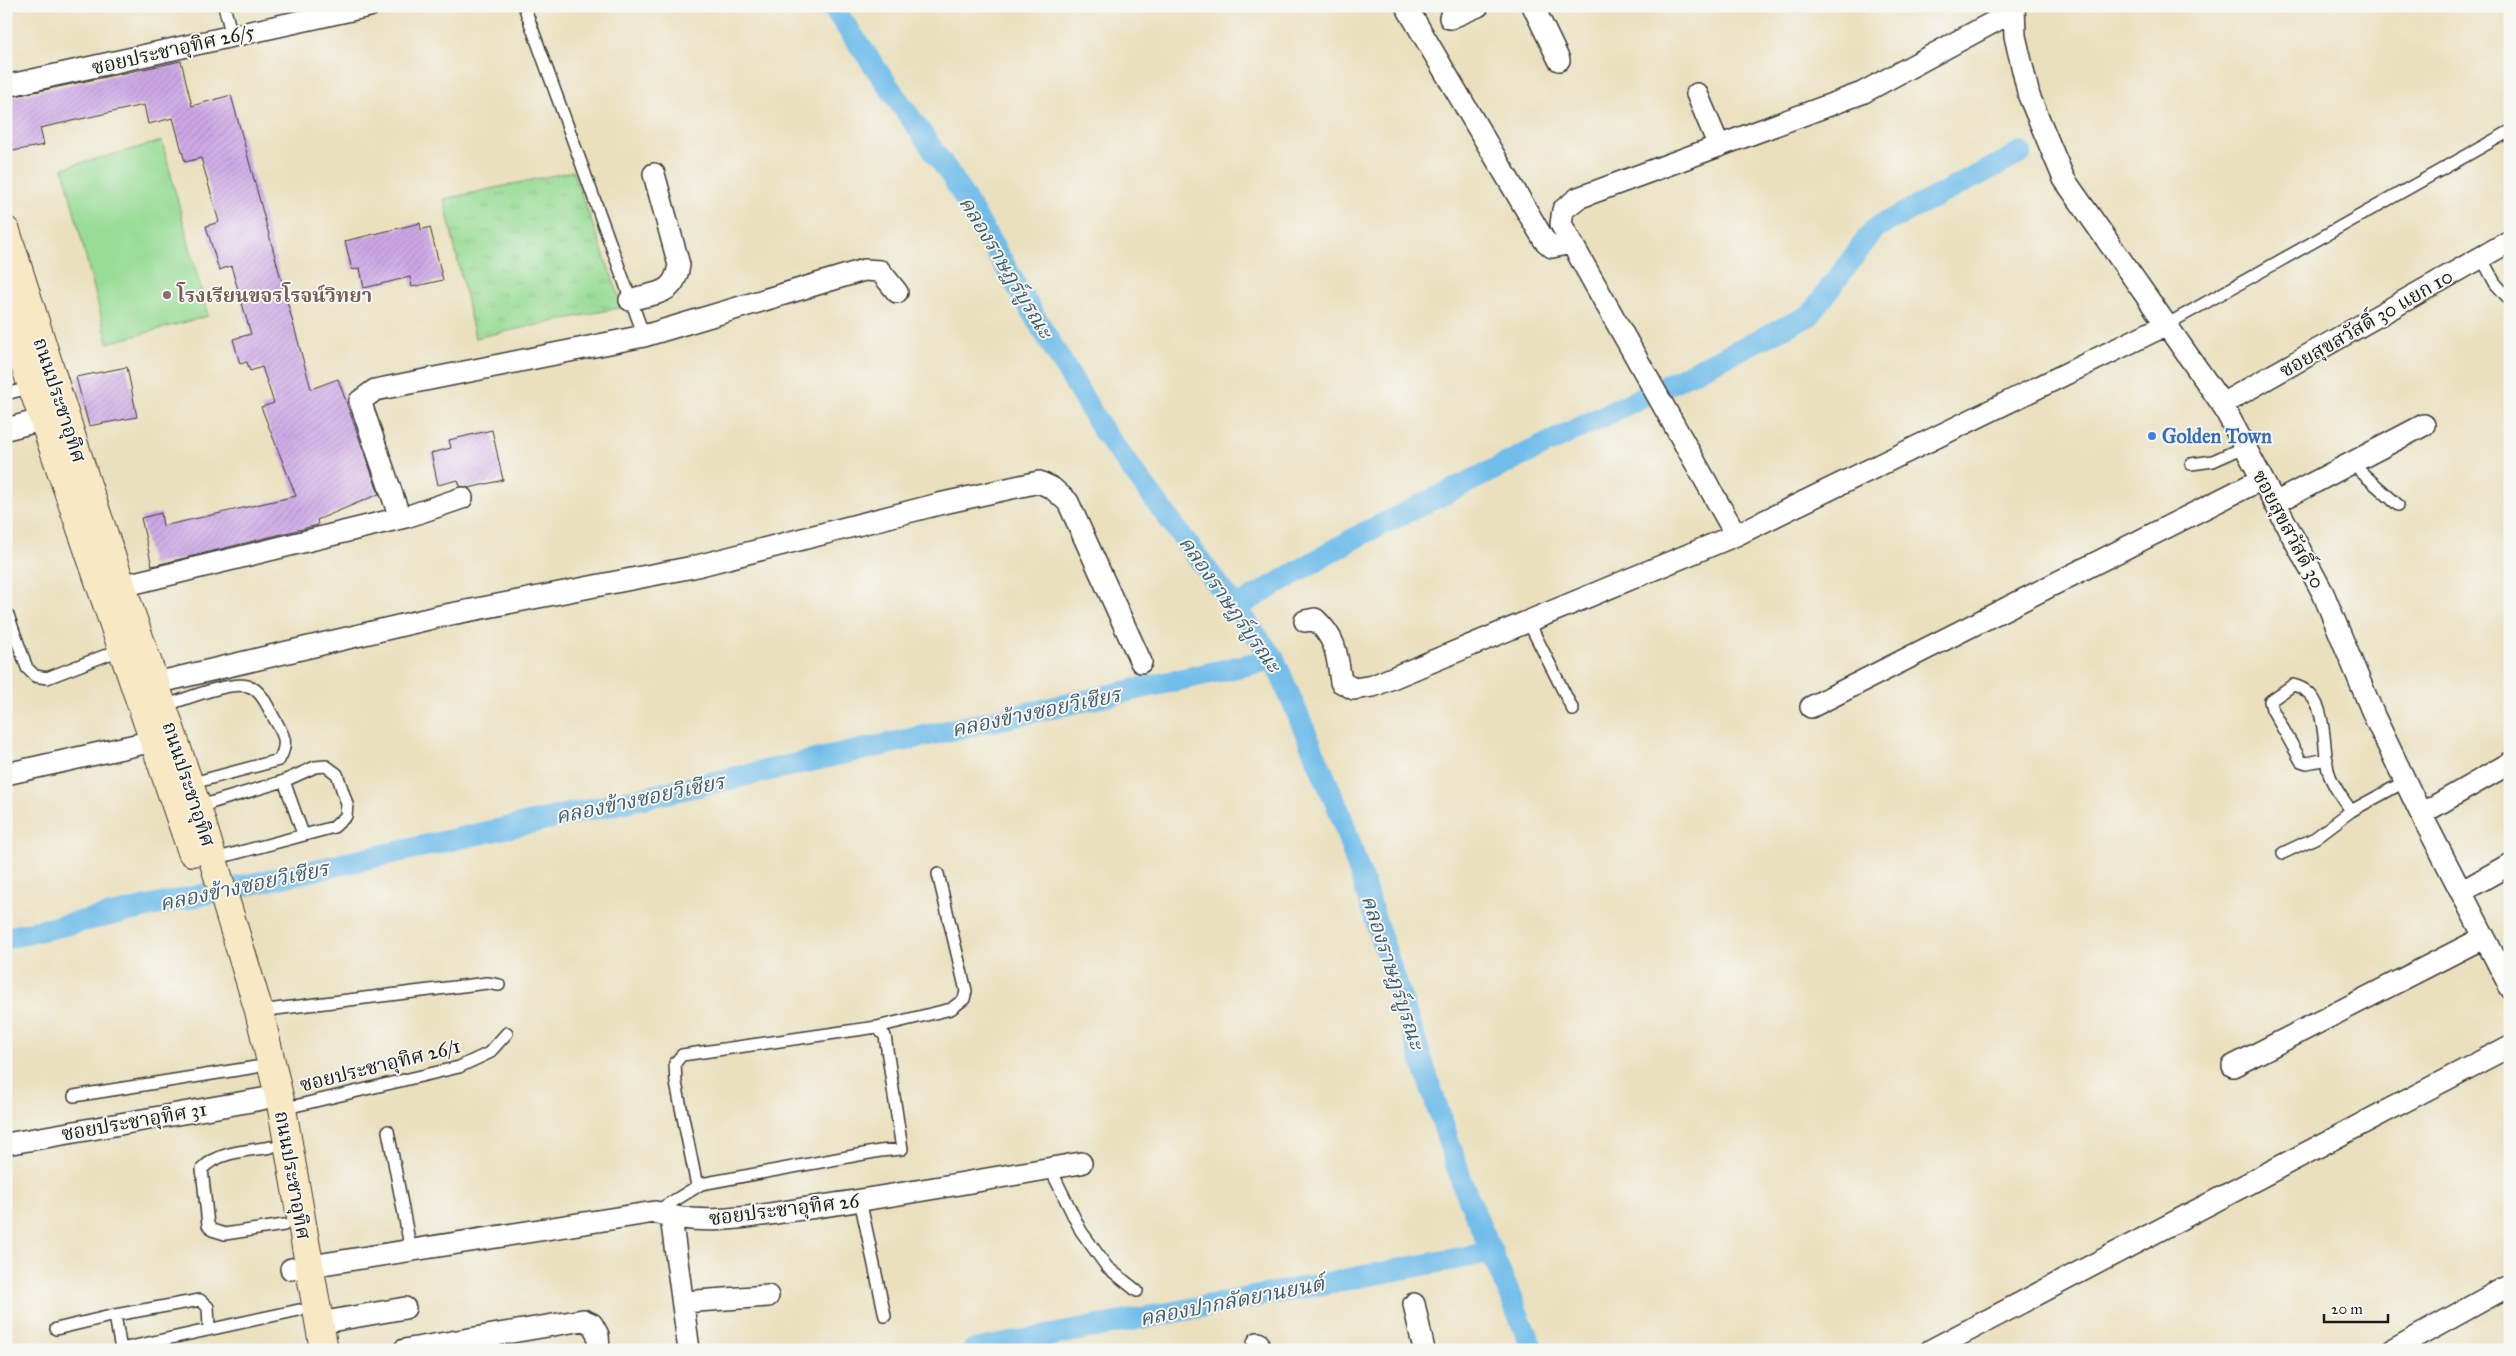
<svg xmlns="http://www.w3.org/2000/svg" width="2516" height="1356" viewBox="0 0 2516 1356" font-family="'IM FELL Great Primer','Noto Serif Thai',serif">
	<style>
		.grass { fill: url(#grass-tufts); stroke: #5a7c58 }
		.garden { fill: #98dc95; stroke: #5a7c58 }
		.lines { fill: none; stroke-linecap: round; stroke-linejoin: round }
		.canal { stroke: #71bdea; stroke-width: 22 }
		.building { fill: url(#building-hatch) }
		.service-casing { stroke: #3b3934; stroke-width: 14 }
		.minor-casing { stroke: #3b3934; stroke-width: 24 }
		.secondary-casing { stroke: #3b3934; stroke-width: 30 }
		.service { stroke: #fff; stroke-width: 11 }
		.minor { stroke: #fff; stroke-width: 21 }
		.secondary { stroke: #f8e8c3; stroke-width: 28 }
		.education-dot { fill: #8d6e63; stroke: #f6f6f2; stroke-width: 2 }
		.shop-dot { fill: #3f7fe0; stroke: #f6f6f2; stroke-width: 2 }
		.labels { text-anchor: middle; stroke-width: 4; stroke-linejoin: round; paint-order: stroke }
		.street-label { font-size: 20px; fill: #1c1c1c; stroke: #f6f6f2 }
		.education-label { font-size: 20px; font-weight: bold; fill: #785e54; stroke: #f6f6f2; text-anchor: start }
		.shop-label { font-size: 20px; font-weight: bold; fill: #366cbe; stroke: #f6f6f2; text-anchor: start }
		.water-label { font-size: 21px; font-style: italic; fill: #3e5c6e; stroke: #f6f6f2 }
	</style>
	<defs>
		<pattern id="grass-tufts" width="24" height="20" patternUnits="userSpaceOnUse" patternTransform="scale(1.25)"><rect width="24" height="20" fill="#98dc95"/><path d="M3 7l-1-3M5 7V3M7 7l1-3M15 17l-1-3M17 17v-4M19 17l1-3" fill="none" stroke="#82bc80"/></pattern>
		<pattern id="building-hatch" width="6" height="6" patternUnits="userSpaceOnUse" patternTransform="scale(1.25)"><rect width="6" height="6" fill="#cda7e6"/><path d="M-1 1l2-2M0 6l6-6M5 7l2-2" fill="none" stroke="#af8fc5"/></pattern>
	</defs>
	<rect width="100%" height="100%" fill="#f6f6f2"/>
	<filter id="ink" filterUnits="userSpaceOnUse"><feTurbulence type="fractalNoise" baseFrequency=".02" numOctaves="2"/><feDisplacementMap in="SourceGraphic" scale="10" xChannelSelector="R" yChannelSelector="G"/><feConvolveMatrix kernelMatrix="1 2 1 2 8 2 1 2 1" color-interpolation-filters="sRGB"/></filter>
	<filter id="wash" filterUnits="userSpaceOnUse"><feTurbulence type="fractalNoise" baseFrequency=".0096" numOctaves="4" result="noise"/><feDisplacementMap in="SourceGraphic" scale="20" xChannelSelector="R" yChannelSelector="G"/><feGaussianBlur stdDeviation="1.12" result="paint"/><feColorMatrix in="noise" values="0 0 0 0 0 0 0 0 0 0 0 0 0 0 0 0 0 1.4 0 .05"/><feComposite in="paint" operator="in"/></filter>
	<g filter="url(#wash)">
		<rect width="100%" height="100%" fill="#eae0be"/>
		<path class="grass" d="M573,171L623,307L475,338L444,199Z"/>
		<path class="garden" d="M162,141L208,316L108,343L63,168Z"/>
		<g class="lines">
			<path class="canal" d="M832,6L952,177L1103,431L1274,659L1340,813L1463,1185L1533,1350
				M1235,608L1360,535L1810,315L1875,228L2021,153
				M6,938L1274,659
				M973,1350L1492,1252"/>
		</g>
		<g id="blocks">
			<path class="building" d="M181,61L192,106L231,95L311,389L338,379L379,494L317,520L318,525L152,566L141,518L161,513L163,526L296,496L261,407L274,403L262,367L250,371L247,362L240,364L233,339L251,334L231,266L219,270L206,226L219,222L201,158L185,162L173,118L148,124L144,105L40,128L44,145L13,151L6,118V98Z
				M420,223L421,230L430,227L443,280L412,287L410,277L364,288L360,268L352,270L345,241Z
				M127,367L137,417L89,426L76,377Z
				M492,430L503,480L469,488L460,486L458,480L438,485L431,453L451,448L449,440Z"/>
		</g>
	</g>
	<g filter="url(#ink)">
		<use href="#blocks" fill-opacity="0" stroke="#3b3934" stroke-width="1"/>
		<g class="lines">
			<g class="service-casing">
				<path id="service" d="M224,6L232,36
					M524,6L644,336
					M2481,257L2495,283L2510,300
					M2166,325L2510,131
					M6,394L32,387
					M2351,463L2398,505
					M2191,464L2213,461L2244,447
					M8,615L27,668L35,676L47,678L122,649
					M1528,621L1573,710
					M163,706C184,700 228,681 248,686C262,690 268,708 274,718C284,735 289,743 279,760L189,784
					M2327,759L2307,763L2301,761L2272,709L2270,701L2293,685C2329,693 2322,742 2328,770C2332,786 2343,798 2351,811L2406,781
					M284,781L303,834
					M197,807L284,781L315,767L326,766L337,774L347,804L346,816L334,827L214,859
					M2283,853L2315,838L2351,811
					M259,1011L487,983L499,985
					M877,1027L951,1009L964,999L966,991L938,874
					M74,1096L256,1067
					M282,1109L459,1067L489,1053L507,1033
					M388,1131L411,1251
					M271,1147C249,1151 218,1151 202,1169L208,1225L212,1230L225,1234L284,1225
					M1050,1168L1081,1231L1107,1267L1137,1291
					M860,1200L885,1316
					M657,1211C672,1202 687,1193 701,1184L880,1151L902,1149L885,1036L877,1027L682,1055L675,1063L676,1083L697,1186
					M115,1315L121,1350
					M56,1329L115,1315L200,1300L208,1307L209,1328
					M121,1349L299,1310"/>
			</g>
			<g class="minor-casing">
				<path id="minor" d="M1406,6L1544,240L1552,247L1572,243
					M1533,6L1559,60
					M2014,6L2015,36L2029,96L2064,179L2222,404L2323,593L2375,718L2421,814L2510,987
					M1450,18L1478,6
					M6,86L369,6
					M1697,94L1719,146
					M630,300C656,292 674,296 679,265L654,174
					M2222,404L2510,241
					M6,429L57,416
					M2275,503L2424,425
					M400,518L360,401L375,390L644,336L864,270L880,271L897,292
					M1736,535L1561,224L1563,210L1578,198L1862,93L2014,11
					M122,586L409,516L462,498
					M1305,621L1315,619C1336,638 1337,654 1341,682L1354,689L1373,686L1736,535L2166,325
					M156,683L441,616L693,567L939,504L1039,482L1052,488L1068,502L1141,662
					M1811,707L2262,479
					M6,774L167,738
					M2421,814L2510,763
					M2461,892L2510,864
					M2233,1066L2483,938
					M6,1144L262,1099
					M671,1217L689,1350
					M291,1269L655,1212C707,1229 763,1214 816,1207C905,1194 993,1178 1081,1163
					M683,1302L768,1296
					M1414,1304L1424,1350
					M319,1323L405,1308
					M1258,1343L1259,1350
					M404,1350L583,1320L592,1324L598,1335L599,1350
					M1931,1350L2510,1046
					M2393,1350L2510,1285"/>
			</g>
			<g class="secondary-casing">
				<path id="secondary" d="M6,231L87,485L197,807L259,1011L282,1109L324,1350
					M6,310L192,852"/>
			</g>
			<use href="#service" class="service"/>
			<use href="#minor" class="minor"/>
			<use href="#secondary" class="secondary"/>
		</g>
	</g>
	<circle class="education-dot" cx="167" cy="295" r="5"/>
	<circle class="shop-dot" cx="2152" cy="436" r="5"/>
	<g class="labels">
		<g class="street-label">
			<text transform="translate(173 49) rotate(-13)" y="7">ซอยประชาอุทิศ 26/5</text>
			<text transform="translate(2366 323) rotate(-30)" y="7">ซอยสุขสวัสดิ์ 30 แยก 10</text>
			<text transform="translate(60 400) rotate(72)" y="7">ถนนประชาอุทิศ</text>
			<text transform="translate(2289 529) rotate(62)" y="7">ซอยสุขสวัสดิ์ 30</text>
			<text transform="translate(189 784) rotate(72)" y="7">ถนนประชาอุทิศ</text>
			<text transform="translate(380 1065) rotate(-14)" y="7">ซอยประชาอุทิศ 26/1</text>
			<text transform="translate(134 1121) rotate(-10)" y="7">ซอยประชาอุทิศ 31</text>
			<text transform="translate(293 1175) rotate(80)" y="7">ถนนประชาอุทิศ</text>
			<text transform="translate(784 1209) rotate(-7)" y="7">ซอยประชาอุทิศ 26</text>
		</g>
		<g class="education-label">
			<text x="177" y="302">โรงเรียนขจรโรจน์วิทยา</text>
		</g>
		<g class="shop-label">
			<text x="2162" y="443">Golden Town</text>
		</g>
		<g class="water-label">
			<text transform="translate(1006 267) rotate(59)" y="7">คลองราษฎร์บูรณะ</text>
			<text transform="translate(1230 604) rotate(55)" y="7">คลองราษฎร์บูรณะ</text>
			<text transform="translate(1036 712) rotate(-12)" y="7">คลองข้างซอยวิเชียร</text>
			<text transform="translate(640 799) rotate(-12)" y="7">คลองข้างซอยวิเชียร</text>
			<text transform="translate(244 886) rotate(-12)" y="7">คลองข้างซอยวิเชียร</text>
			<text transform="translate(1393 972) rotate(72)" y="7">คลองราษฎร์บูรณะ</text>
			<text transform="translate(1232 1301) rotate(-11)" y="7">คลองปากลัดยานยนต์</text>
		</g>
	</g>
	<rect width="2516" height="1356" fill="none" stroke="#f6f6f2" stroke-width="25"/>
	<path d="M2324 1314v8h64v-8" fill="none" stroke="#1c1c1c" stroke-width="2.5"/>
	<text x="2331" y="1314" font-size="15" fill="#1c1c1c" stroke="#f6f6f2" stroke-width="4" paint-order="stroke">20 m</text>
</svg>
